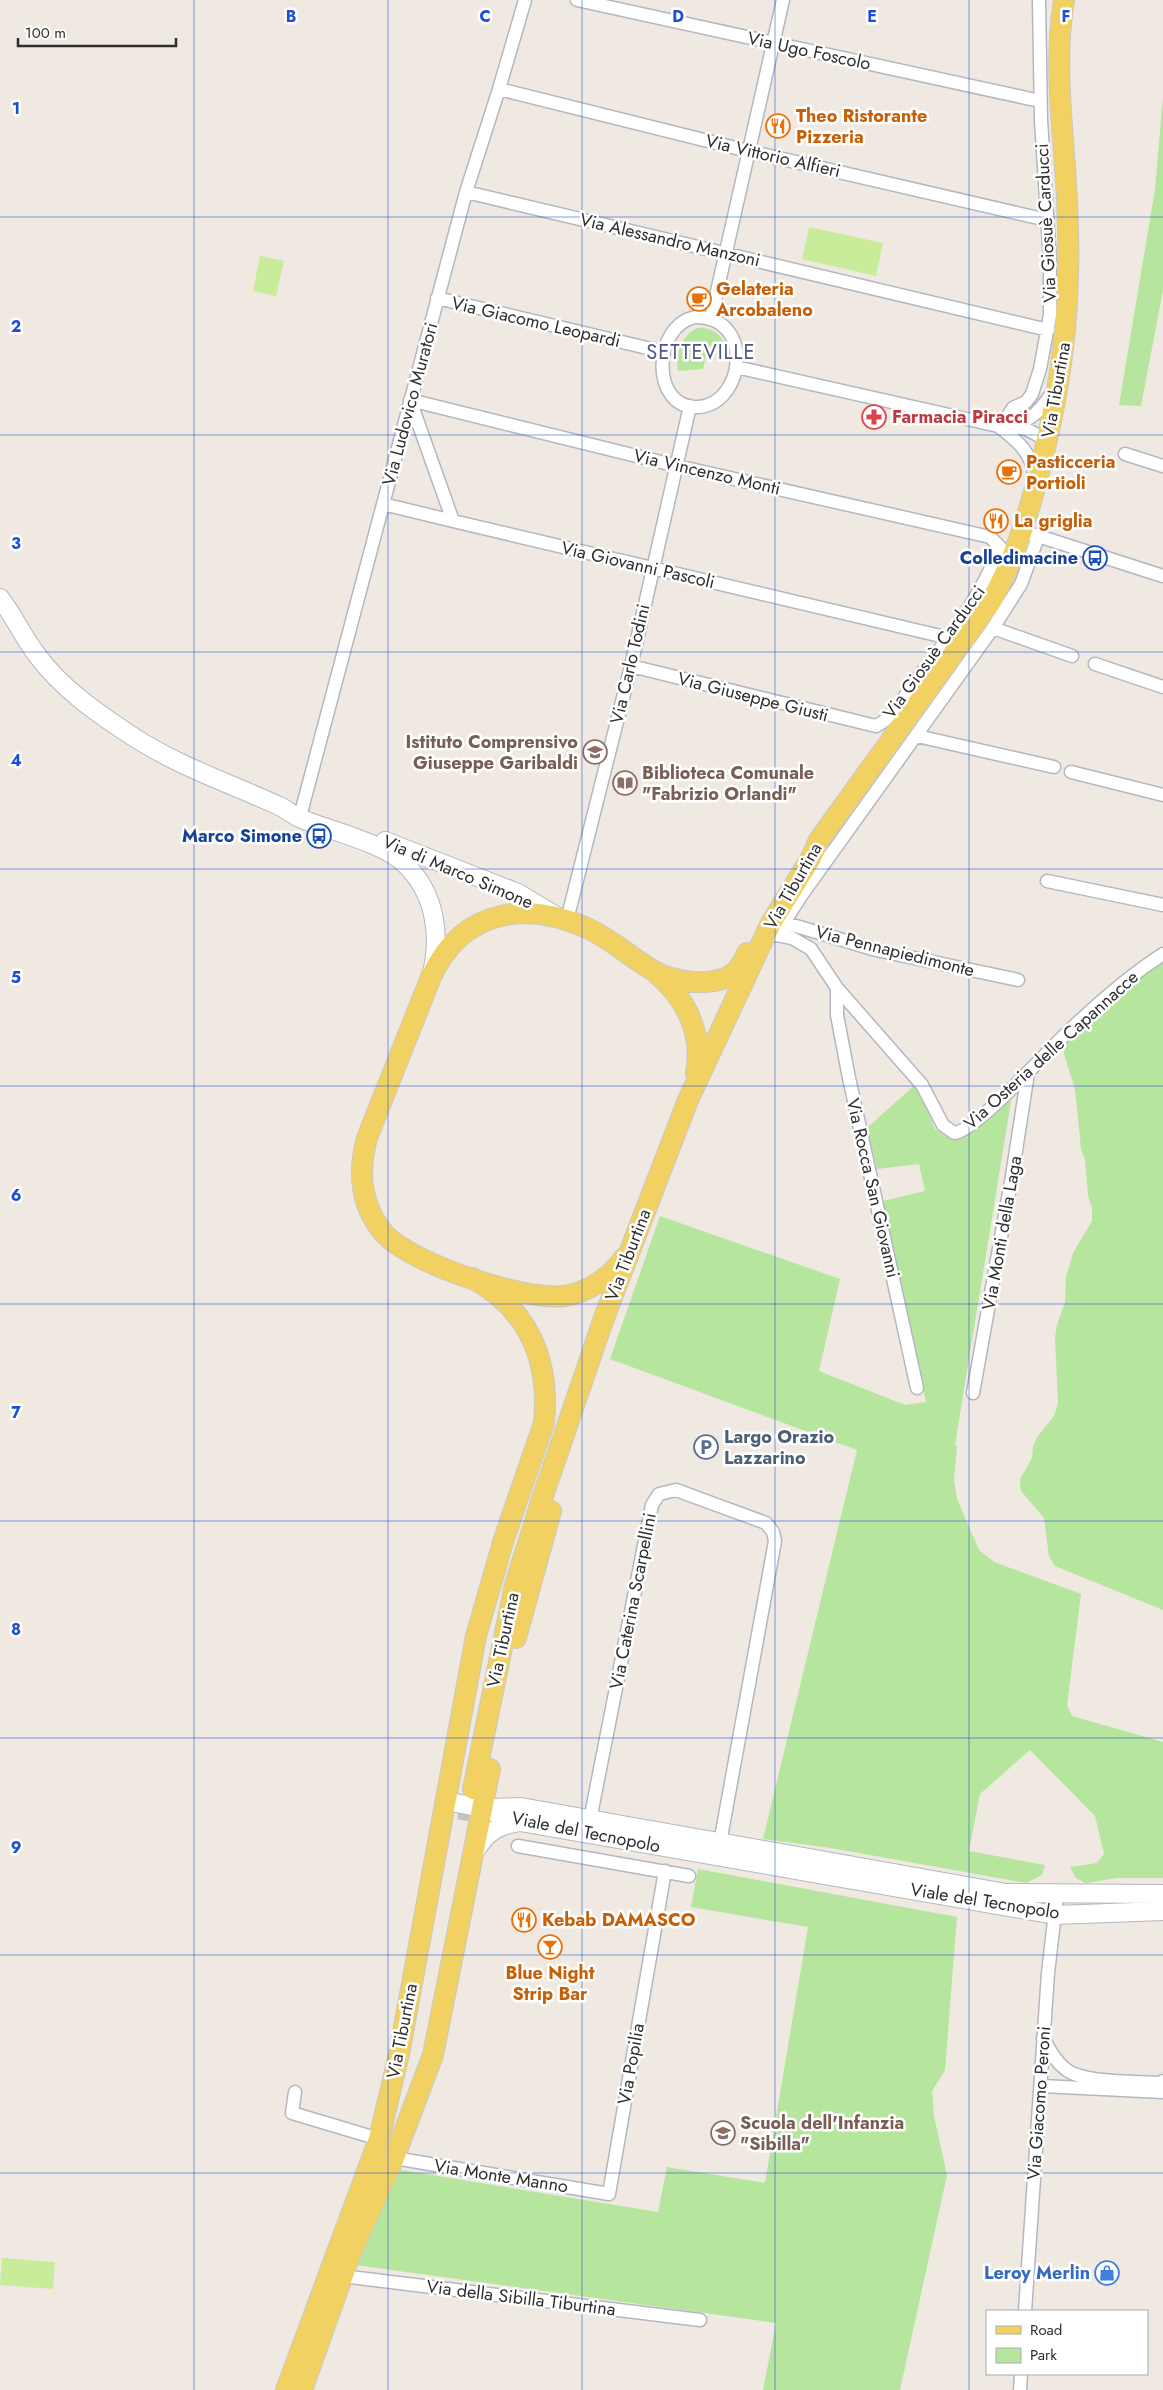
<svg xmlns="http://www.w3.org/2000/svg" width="1163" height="2390" viewBox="0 0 1163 2390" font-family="Jost,sans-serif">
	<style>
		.green { fill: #b6e59e }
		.pitch { fill: #c9ec9a }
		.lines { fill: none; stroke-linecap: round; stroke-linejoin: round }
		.primary-tunnel { stroke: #c8c4bd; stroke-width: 20; stroke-dasharray: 20 10; stroke-linecap: butt }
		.minor-casing { stroke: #b4b7c1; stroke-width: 15 }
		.secondary-casing { stroke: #b4b7c1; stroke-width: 20 }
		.primary-casing { stroke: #c9c9c9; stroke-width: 22 }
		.minor { stroke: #fff; stroke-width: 12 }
		.secondary { stroke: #fff; stroke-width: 18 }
		.primary { stroke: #f2d163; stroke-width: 20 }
		.grid { fill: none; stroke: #1d4ed8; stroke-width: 1; stroke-opacity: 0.55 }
		.labels { text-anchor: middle; stroke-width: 5; stroke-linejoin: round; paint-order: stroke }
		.street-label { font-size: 18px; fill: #2e2e2e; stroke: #fff }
		.food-label { font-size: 18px; font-weight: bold; fill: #c56008; stroke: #fff; text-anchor: start }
		.health-label { font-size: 18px; font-weight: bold; fill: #be3a42; stroke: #fff; text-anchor: start }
		.transit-label { font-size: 18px; font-weight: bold; fill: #164399; stroke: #fff; text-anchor: end }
		.education-label { font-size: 18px; font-weight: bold; fill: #785e54; stroke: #fff; text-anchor: start }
		.service-label { font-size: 18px; font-weight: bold; fill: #4e5e75; stroke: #fff; text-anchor: start }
		.shop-label { font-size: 18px; font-weight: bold; fill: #366cbe; stroke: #fff; text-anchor: end }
		.quarter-label { font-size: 20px; letter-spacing: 1px; fill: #4d5680; stroke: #fff }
		.grid-label { font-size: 16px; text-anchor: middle; font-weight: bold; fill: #1d4ed8; stroke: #fff; stroke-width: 5; stroke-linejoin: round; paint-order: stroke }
	</style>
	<rect width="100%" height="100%" fill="#efe9e1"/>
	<path class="green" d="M1163,97V290L1141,406L1119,405L1155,189Z
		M697,328C712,326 723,335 726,349L707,351L703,369L678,371C675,354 681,336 697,328Z
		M1163,957V1610L1055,1566L1049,1556L1044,1518L1021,1491L1020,1479L1032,1458L1033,1446L1038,1436L1054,1416L1058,1403L1055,1337L1057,1325L1065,1302L1066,1277L1073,1253L1092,1221V1208L1088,1196L1085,1160L1081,1149L1075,1089L1064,1054L1063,1042L1153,963Z
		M916,1084L935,1129L946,1137L1013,1089L955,1445L957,1446L954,1480L957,1499L979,1550L994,1562L1081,1594L1067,1705L1072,1716L1163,1742V1878H1117L1086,1883L1076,1878L1070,1867L1097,1863L1104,1854L1095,1816L1030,1750L980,1794L969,1851L1045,1865L1042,1875L1026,1883L831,1848L763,1839L857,1450L610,1359L660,1216L840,1279L819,1371L905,1405L926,1402L883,1201L925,1191L919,1164L877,1169L867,1128Z
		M698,1869L957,1917L945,2070L932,2091L934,2116L947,2175L900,2390H763L776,2323L355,2265L396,2169L658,2212L667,2167L765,2183L808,1927L691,1907Z"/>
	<path class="pitch" d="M809,227L883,243L876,276L802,259Z
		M260,256L284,261L276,296L253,291Z
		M2,2258L55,2262L53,2289L0,2285Z"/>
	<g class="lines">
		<path class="primary-tunnel" d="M467,1821L473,1789"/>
		<g class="minor-casing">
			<path id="minor" d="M577,0L1040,101
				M499,89L748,151L1047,220
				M466,192L1048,330
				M437,298L664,352
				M695,317C755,316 745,403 699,407C650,410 652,326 695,317Z
				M711,318L783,0
				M736,367L998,426C1031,422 1034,418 1053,392
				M410,400L677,466L990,537L1000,547C980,599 948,639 914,683C904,697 893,718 876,726L631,666
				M410,400L453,521L949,638
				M998,426L1008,416L1013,408L1026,402L1032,394L1040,369L1050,315V261L1041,120L1039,0
				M998,426C1018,441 1032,453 1035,478
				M1010,426L1026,429L1047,440
				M1125,454L1163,466
				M383,504L453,521
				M1032,534L1163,576
				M1038,537L1021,584L993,628L1072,656
				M1095,664L1163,687
				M917,736L1054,767
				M1071,772L1163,795
				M302,809L466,192L499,89L525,0
				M1047,881L1163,905
				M567,920L631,666L690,406
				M775,923L796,926L876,950L1018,980
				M776,935L801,896L993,628
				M762,937L776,935L792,938L811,949L837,988L922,1085L943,1125L954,1133C976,1131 1048,1050 1068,1032C1097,1004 1129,976 1163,954
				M837,988V1015L849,1078L917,1388
				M973,1393L1012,1176L1028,1073
				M590,1820L652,1505L659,1494L676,1490L766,1523L773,1532L775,1541L720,1843
				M518,1846L689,1876
				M1043,2038C1050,2050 1057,2065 1070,2072C1088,2082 1136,2082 1159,2083L1163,2081
				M1042,2086L1163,2092
				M295,2092L292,2113L379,2139
				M394,2158L609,2194L665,1871
				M342,2276L700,2320
				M1025,2311L1048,1973L1057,1895
				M1020,2390L1021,2374"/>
		</g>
		<g class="secondary-casing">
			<path id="secondary" d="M0,598C14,616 23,637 37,655C62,689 97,713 132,736C178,766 229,783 279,806C287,809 293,816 302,819C331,831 383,843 405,864C435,893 441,934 432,973
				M385,841L518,893L556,916
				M445,1801L483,1808L520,1822L1055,1915L1163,1911
				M491,1808L521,1807L1006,1893L1163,1894
				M474,1853C485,1834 497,1825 519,1822"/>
		</g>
		<g class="primary-casing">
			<path id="primary" d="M658,975C687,1000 703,1034 696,1073
				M624,1258C611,1277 587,1293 564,1296C524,1301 407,1263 382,1231C360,1203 358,1171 367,1138L431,977C464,906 531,900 595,932C618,944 638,964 662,975C681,983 718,987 735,972C740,967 744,960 747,953
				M516,1638L551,1511
				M473,1789L515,1584L543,1496L604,1318L688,1100L771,923L811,858L819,840L990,603C1014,561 1028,516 1040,469C1064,374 1072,298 1067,200C1064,134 1053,66 1064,0
				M351,2252L394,2158L433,2055L490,1769
				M286,2390L379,2139L399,2054L476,1636L504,1539L544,1423C550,1361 529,1309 472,1278
				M302,2390L355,2241"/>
		</g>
		<use href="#minor" class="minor"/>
		<use href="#secondary" class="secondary"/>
		<use href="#primary" class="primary"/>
	</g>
	<path class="grid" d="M194,0V2390M388,0V2390M582,0V2390M775,0V2390M969,0V2390M0,217H1163M0,435H1163M0,652H1163M0,869H1163M0,1086H1163M0,1304H1163M0,1521H1163M0,1738H1163M0,1955H1163M0,2173H1163"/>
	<defs>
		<g id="restaurant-ring" transform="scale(1.25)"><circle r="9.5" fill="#fff" stroke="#e8710a" stroke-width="1.5"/><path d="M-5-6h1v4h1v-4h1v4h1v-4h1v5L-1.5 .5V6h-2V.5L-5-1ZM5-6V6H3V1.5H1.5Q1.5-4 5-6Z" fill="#e8710a"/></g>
		<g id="cafe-ring" transform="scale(1.25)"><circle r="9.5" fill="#fff" stroke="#e8710a" stroke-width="1.5"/><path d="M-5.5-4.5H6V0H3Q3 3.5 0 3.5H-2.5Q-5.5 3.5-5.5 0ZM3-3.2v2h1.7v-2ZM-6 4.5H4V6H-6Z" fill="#e8710a"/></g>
		<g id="pharmacy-ring" transform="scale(1.25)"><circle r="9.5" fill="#fff" stroke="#e0444e" stroke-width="1.5"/><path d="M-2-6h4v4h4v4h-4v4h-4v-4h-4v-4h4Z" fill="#e0444e"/></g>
		<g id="bus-ring" transform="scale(1.25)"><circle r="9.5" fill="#fff" stroke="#1a4fb4" stroke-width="1.5"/><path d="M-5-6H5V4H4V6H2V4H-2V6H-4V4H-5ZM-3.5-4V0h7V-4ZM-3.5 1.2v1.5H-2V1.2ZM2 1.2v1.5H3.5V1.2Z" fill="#1a4fb4"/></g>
		<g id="school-ring" transform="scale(1.25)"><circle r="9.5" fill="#fff" stroke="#8d6e63" stroke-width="1.5"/><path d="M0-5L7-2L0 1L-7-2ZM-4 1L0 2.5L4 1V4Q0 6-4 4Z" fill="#8d6e63"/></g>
		<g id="library-ring" transform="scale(1.25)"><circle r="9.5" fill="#fff" stroke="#8d6e63" stroke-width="1.5"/><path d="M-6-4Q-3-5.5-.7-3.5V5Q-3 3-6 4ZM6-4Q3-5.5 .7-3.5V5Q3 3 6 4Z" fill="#8d6e63"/></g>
		<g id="parking-ring" transform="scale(1.25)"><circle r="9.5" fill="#fff" stroke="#5c6f8a" stroke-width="1.5"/><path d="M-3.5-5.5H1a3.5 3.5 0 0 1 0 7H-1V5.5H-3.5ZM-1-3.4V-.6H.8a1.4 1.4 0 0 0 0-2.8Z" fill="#5c6f8a"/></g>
		<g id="bar-ring" transform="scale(1.25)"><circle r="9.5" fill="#fff" stroke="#e8710a" stroke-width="1.5"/><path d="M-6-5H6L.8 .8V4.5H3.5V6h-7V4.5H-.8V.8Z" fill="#e8710a"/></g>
		<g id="shop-ring" transform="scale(1.25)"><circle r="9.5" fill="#fff" stroke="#3f7fe0" stroke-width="1.5"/><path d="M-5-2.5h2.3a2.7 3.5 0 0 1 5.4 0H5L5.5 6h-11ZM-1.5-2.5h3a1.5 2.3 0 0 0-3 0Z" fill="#3f7fe0"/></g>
	</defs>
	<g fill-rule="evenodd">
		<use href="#restaurant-ring" x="778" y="126"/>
		<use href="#cafe-ring" x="699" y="299"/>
		<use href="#pharmacy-ring" x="874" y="417"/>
		<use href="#cafe-ring" x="1009" y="472"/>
		<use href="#restaurant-ring" x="996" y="521"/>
		<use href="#bus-ring" x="1095" y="558"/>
		<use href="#school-ring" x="595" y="752"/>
		<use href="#library-ring" x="625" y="783"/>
		<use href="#bus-ring" x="319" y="836"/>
		<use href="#parking-ring" x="706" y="1447"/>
		<use href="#restaurant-ring" x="524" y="1920"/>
		<use href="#bar-ring" x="550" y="1947"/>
		<use href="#school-ring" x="723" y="2133"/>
		<use href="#shop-ring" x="1107" y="2273"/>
	</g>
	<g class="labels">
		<g class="street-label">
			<text transform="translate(809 51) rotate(12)" y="6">Via Ugo Foscolo</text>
			<text transform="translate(773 156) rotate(13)" y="6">Via Vittorio Alfieri</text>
			<text transform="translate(1046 223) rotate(-93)" y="6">Via Giosuè Carducci</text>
			<text transform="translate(670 240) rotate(13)" y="6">Via Alessandro Manzoni</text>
			<text transform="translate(536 322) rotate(13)" y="6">Via Giacomo Leopardi</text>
			<text transform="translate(1056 390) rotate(-80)" y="6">Via Tiburtina</text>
			<text transform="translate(410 404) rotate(-75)" y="6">Via Ludovico Muratori</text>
			<text transform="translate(707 472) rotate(13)" y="6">Via Vincenzo Monti</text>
			<text transform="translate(638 565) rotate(13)" y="6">Via Giovanni Pascoli</text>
			<text transform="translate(934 652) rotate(-54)" y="6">Via Giosuè Carducci</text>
			<text transform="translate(630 664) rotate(-77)" y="6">Via Carlo Todini</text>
			<text transform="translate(753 697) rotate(14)" y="6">Via Giuseppe Giusti</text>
			<text transform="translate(458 872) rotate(23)" y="6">Via di Marco Simone</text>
			<text transform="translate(793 886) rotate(-60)" y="6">Via Tiburtina</text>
			<text transform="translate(895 951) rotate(14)" y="6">Via Pennapiedimonte</text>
			<text transform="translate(1051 1050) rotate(-42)" y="6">Via Osteria delle Capannacce</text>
			<text transform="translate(873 1188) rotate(77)" y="6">Via Rocca San Giovanni</text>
			<text transform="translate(1002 1233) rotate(-80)" y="6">Via Monti della Laga</text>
			<text transform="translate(628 1255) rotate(-69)" y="6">Via Tiburtina</text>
			<text transform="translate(633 1601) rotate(-79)" y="6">Via Caterina Scarpellini</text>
			<text transform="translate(503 1640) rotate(-78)" y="6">Via Tiburtina</text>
			<text transform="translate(586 1832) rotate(11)" y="6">Viale del Tecnopolo</text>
			<text transform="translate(985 1901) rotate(9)" y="6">Viale del Tecnopolo</text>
			<text transform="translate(402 2031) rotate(-79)" y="6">Via Tiburtina</text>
			<text transform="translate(631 2064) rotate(-80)" y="6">Via Popilia</text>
			<text transform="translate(1039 2103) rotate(-86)" y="6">Via Giacomo Peroni</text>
			<text transform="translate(501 2176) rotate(9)" y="6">Via Monte Manno</text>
			<text transform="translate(521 2298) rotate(7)" y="6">Via della Sibilla Tiburtina</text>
		</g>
		<g class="food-label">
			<text x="796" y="122">Theo Ristorante<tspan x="796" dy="21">Pizzeria</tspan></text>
			<text x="716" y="295">Gelateria<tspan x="716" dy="21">Arcobaleno</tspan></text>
			<text x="1026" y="468">Pasticceria<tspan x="1026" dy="21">Portioli</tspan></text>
			<text x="1014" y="527">La griglia</text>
			<text x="542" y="1926">Kebab DAMASCO</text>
			<text x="550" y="1979" text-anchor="middle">Blue Night<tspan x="550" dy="21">Strip Bar</tspan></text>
		</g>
		<g class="health-label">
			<text x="892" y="423">Farmacia Piracci</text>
		</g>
		<g class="transit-label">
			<text x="1078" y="564">Colledimacine</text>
			<text x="302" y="842">Marco Simone</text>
		</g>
		<g class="education-label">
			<text x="578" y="748" text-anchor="end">Istituto Comprensivo<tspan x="578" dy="21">Giuseppe Garibaldi</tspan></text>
			<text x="642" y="779">Biblioteca Comunale<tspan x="642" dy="21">"Fabrizio Orlandi"</tspan></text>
			<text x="740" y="2129">Scuola dell'Infanzia<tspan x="740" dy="21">"Sibilla"</tspan></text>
		</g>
		<g class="service-label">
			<text x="724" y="1443">Largo Orazio<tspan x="724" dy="21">Lazzarino</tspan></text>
		</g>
		<g class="shop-label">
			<text x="1090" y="2279">Leroy Merlin</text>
		</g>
		<g class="quarter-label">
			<text x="701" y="359">SETTEVILLE</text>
		</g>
	</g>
	<g class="grid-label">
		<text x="291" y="22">B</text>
		<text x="485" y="22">C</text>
		<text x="678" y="22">D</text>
		<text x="872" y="22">E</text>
		<text x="1066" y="22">F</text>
		<text x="16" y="114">1</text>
		<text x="16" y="332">2</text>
		<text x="16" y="549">3</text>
		<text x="16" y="766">4</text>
		<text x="16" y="983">5</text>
		<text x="16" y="1201">6</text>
		<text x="16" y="1418">7</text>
		<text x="16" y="1635">8</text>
		<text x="16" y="1853">9</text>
	</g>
	<rect x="986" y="2310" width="162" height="65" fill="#ffffff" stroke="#ababab"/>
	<rect x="996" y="2326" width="25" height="8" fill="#f2d163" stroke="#ababab"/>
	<text x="1030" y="2335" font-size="15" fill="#2e2e2e">Road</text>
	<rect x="996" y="2348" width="25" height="15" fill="#b6e59e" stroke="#ababab"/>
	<text x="1030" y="2360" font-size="15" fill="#2e2e2e">Park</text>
	<path d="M18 38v8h158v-8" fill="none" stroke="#2e2e2e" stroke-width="2.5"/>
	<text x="25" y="38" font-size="15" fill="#2e2e2e" stroke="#ffffff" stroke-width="4" paint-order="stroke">100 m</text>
</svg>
